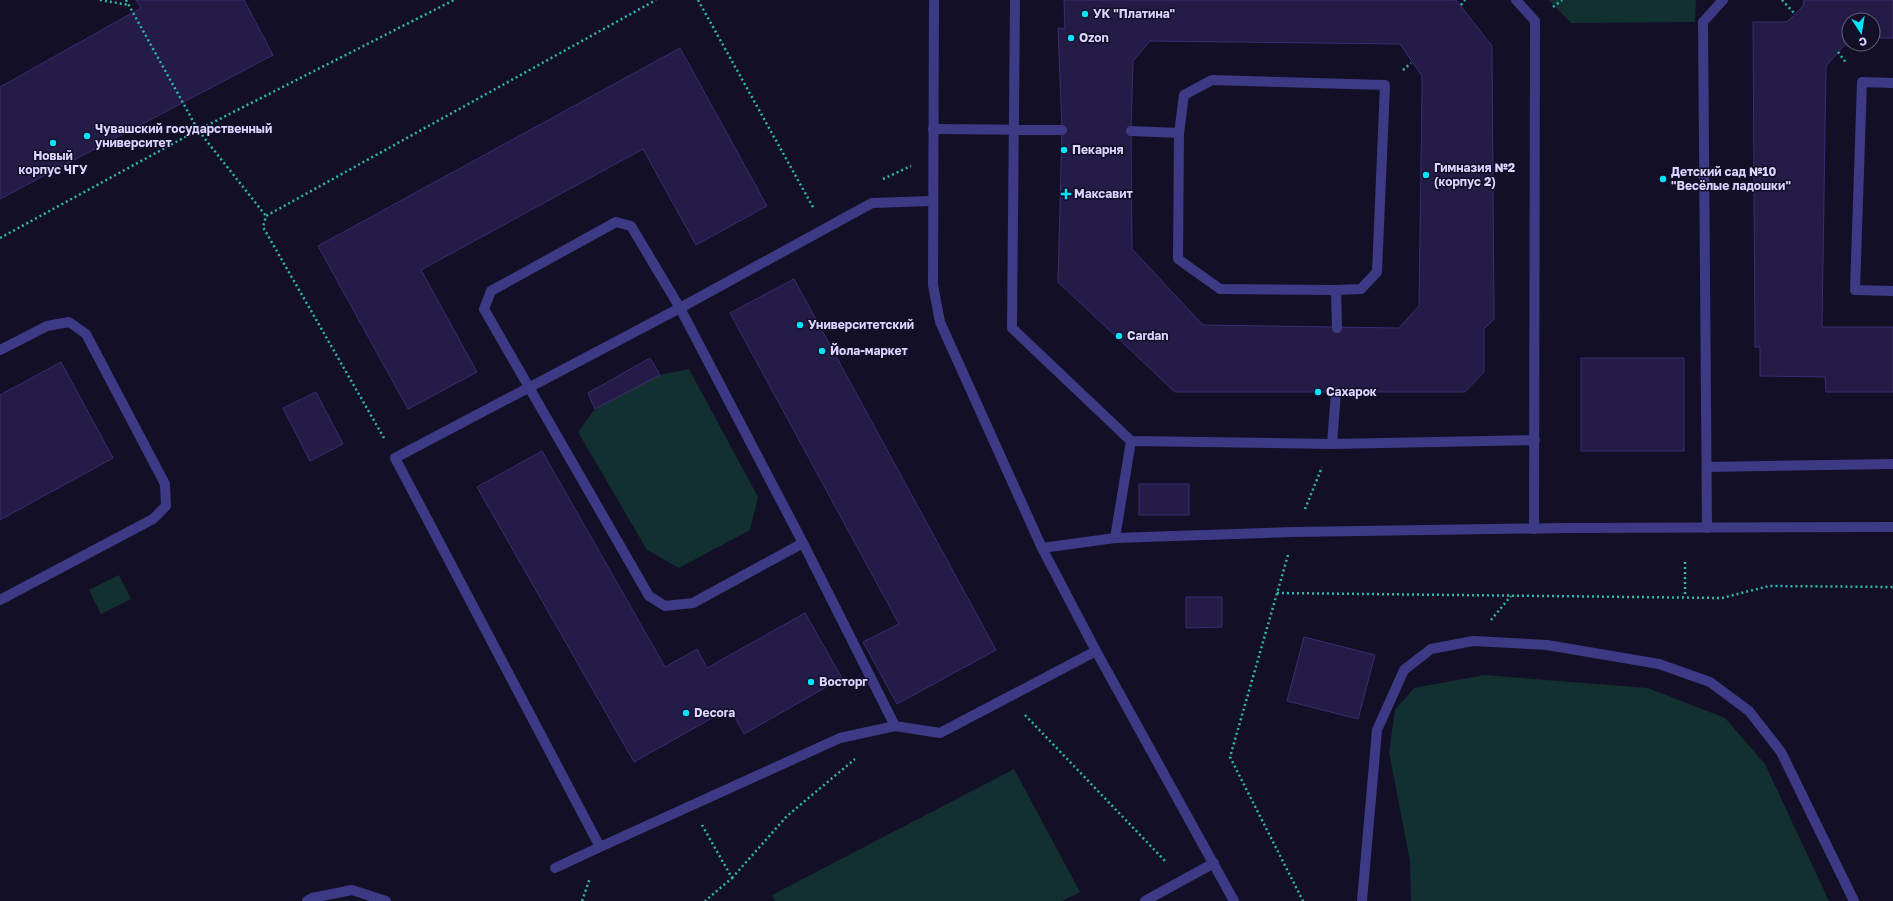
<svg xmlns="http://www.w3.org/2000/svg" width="1893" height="901" viewBox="0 0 1893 901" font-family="'Golos Text',sans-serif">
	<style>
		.green { fill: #12302f }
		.building { fill: #241b47; stroke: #3b2d73; fill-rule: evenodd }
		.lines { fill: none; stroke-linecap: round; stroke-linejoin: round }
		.path { stroke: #2fb8b0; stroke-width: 2.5; stroke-dasharray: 2 3; stroke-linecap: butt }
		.service { stroke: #3d3a85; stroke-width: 10 }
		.minor { stroke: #3d3a85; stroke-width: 10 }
		.poi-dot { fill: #00e5ff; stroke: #130f26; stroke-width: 1.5 }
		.labels { text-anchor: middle; stroke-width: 3; stroke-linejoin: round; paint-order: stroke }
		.poi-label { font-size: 12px; font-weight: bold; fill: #d9d4ff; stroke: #130f26; text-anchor: start }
	</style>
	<rect width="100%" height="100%" fill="#130f26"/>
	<path class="green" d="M1549,0H1696L1695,22L1571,23Z
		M689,369L758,497L750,530L679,568L647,550L578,432L595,409L660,375Z
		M119,575L131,599L101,614L89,590Z
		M1484,675L1648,688L1725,718L1765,764L1829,901H1411L1410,861L1389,752L1395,710L1414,688Z
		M1014,769L1080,892L1062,901H775L772,895Z"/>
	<path class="building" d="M136,0H244L273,55L0,199V87L141,8Z
		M1064,0H1456L1492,46L1494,319L1484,329V372L1465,392H1175L1058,282L1062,130L1058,28L1065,29ZM1150,41L1400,44L1422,76V91L1419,306L1399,328L1203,325L1132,249L1131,131L1133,61Z
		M1804,0H1893V38H1873V20H1849V40L1826,66L1822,327H1893V392H1826L1825,377L1760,376V347H1755L1753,22H1787L1803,6Z
		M680,48L767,206L696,245L643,149L421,270L477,372L408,409L318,246Z
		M794,279L996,650L897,704L863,642L899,624L730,313Z
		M650,358L660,375L595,409L588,393Z
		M1581,358H1684V451H1581Z
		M61,362L113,458L0,520V395Z
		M316,392L343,444L310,461L283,408Z
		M542,451L665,667L697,649L707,668L805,613L842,678L744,734L730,708L634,762L477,487Z
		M1139,484H1189V515H1139Z
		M1186,597H1222V627L1186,628Z
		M1304,637L1375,655L1358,719L1287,701Z"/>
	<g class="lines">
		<path class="path" d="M100,0L129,5
			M126,0L198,130L266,216
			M698,0L814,209
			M1782,0L1795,14
			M1461,5L1465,0
			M1553,7L1562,0
			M1838,52L1847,64
			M1403,70L1411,63
			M883,179L911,166
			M0,238L198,130L454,0
			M384,438L263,227L266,216L656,0
			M1305,509L1322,467
			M1288,555L1230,757L1303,901
			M1685,562V597
			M1277,593L1722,598L1769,586L1893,587
			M1491,620L1511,596
			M1025,715L1167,863
			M702,825L732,878L705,901
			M732,878L787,816L855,759
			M582,901L590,878"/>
		<path class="service" d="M1015,0L1012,328L1131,441L1332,444L1535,440
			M1516,0L1535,21L1534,529
			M1212,80L1385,85L1377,272L1361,289L1336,290L1220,289L1178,259L1179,133L1184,95Z
			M1893,83L1862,82L1855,290L1893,291
			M933,129L1062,130
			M1131,131L1179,133
			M933,201L872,203L680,308L395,458L600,847L840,738L895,726L940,733L1096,651
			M616,222L631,226L680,308L803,543L693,603L665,606L649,596L484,309L491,291Z
			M1336,290L1337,328
			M0,350L47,326L69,322L86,334L165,484L166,506L153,519L0,600
			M1332,444L1336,392
			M1707,467L1893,464
			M1707,528L1703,22L1723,0
			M1115,538L1131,441
			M803,543L895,726
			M555,868L600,847
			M307,901L312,898L352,890L386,901
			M1145,901L1214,863
			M1362,901L1377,730L1404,670L1431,649L1473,641L1547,645L1659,664L1710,682L1749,711L1781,752L1854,901"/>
		<path class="minor" d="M934,0L933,285L940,322L1042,548L1096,651L1234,901
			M1042,548L1115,538L1294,532L1568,528L1893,527"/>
	</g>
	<g class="poi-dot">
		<circle cx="1085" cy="14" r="4"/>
		<circle cx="1071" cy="38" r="4"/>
		<circle cx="87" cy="136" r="4"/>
		<circle cx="53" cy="143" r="4"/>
		<circle cx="1064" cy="150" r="4"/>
		<circle cx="1426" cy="175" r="4"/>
		<circle cx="1663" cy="179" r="4"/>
		<path d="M1064 188h4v4h4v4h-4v4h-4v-4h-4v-4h4z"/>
		<circle cx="800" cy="325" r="4"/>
		<circle cx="1119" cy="336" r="4"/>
		<circle cx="822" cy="351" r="4"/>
		<circle cx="1318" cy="392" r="4"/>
		<circle cx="811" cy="682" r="4"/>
		<circle cx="686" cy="713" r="4"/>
	</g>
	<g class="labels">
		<g class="poi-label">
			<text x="1093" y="18">УК "Платина"</text>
			<text x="1079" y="42">Ozon</text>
			<text x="95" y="133">Чувашский государственный<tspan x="95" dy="14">университет</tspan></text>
			<text x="1072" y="154">Пекарня</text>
			<text x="53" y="160" text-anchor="middle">Новый<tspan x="53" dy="14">корпус ЧГУ</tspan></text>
			<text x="1434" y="172">Гимназия №2<tspan x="1434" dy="14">(корпус 2)</tspan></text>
			<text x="1671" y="176">Детский сад №10<tspan x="1671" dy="14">"Весёлые ладошки"</tspan></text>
			<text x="1074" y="198">Максавит</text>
			<text x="808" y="329">Университетский</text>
			<text x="1127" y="340">Cardan</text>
			<text x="830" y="355">Йола-маркет</text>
			<text x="1326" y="396">Сахарок</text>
			<text x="819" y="686">Восторг</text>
			<text x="694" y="717">Decora</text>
		</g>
	</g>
	<g transform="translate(1861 32) rotate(168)"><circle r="19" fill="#130f26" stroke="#625e7d"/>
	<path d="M0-3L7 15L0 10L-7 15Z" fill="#00e5ff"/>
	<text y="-6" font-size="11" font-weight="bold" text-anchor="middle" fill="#d9d4ff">С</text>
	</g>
</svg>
